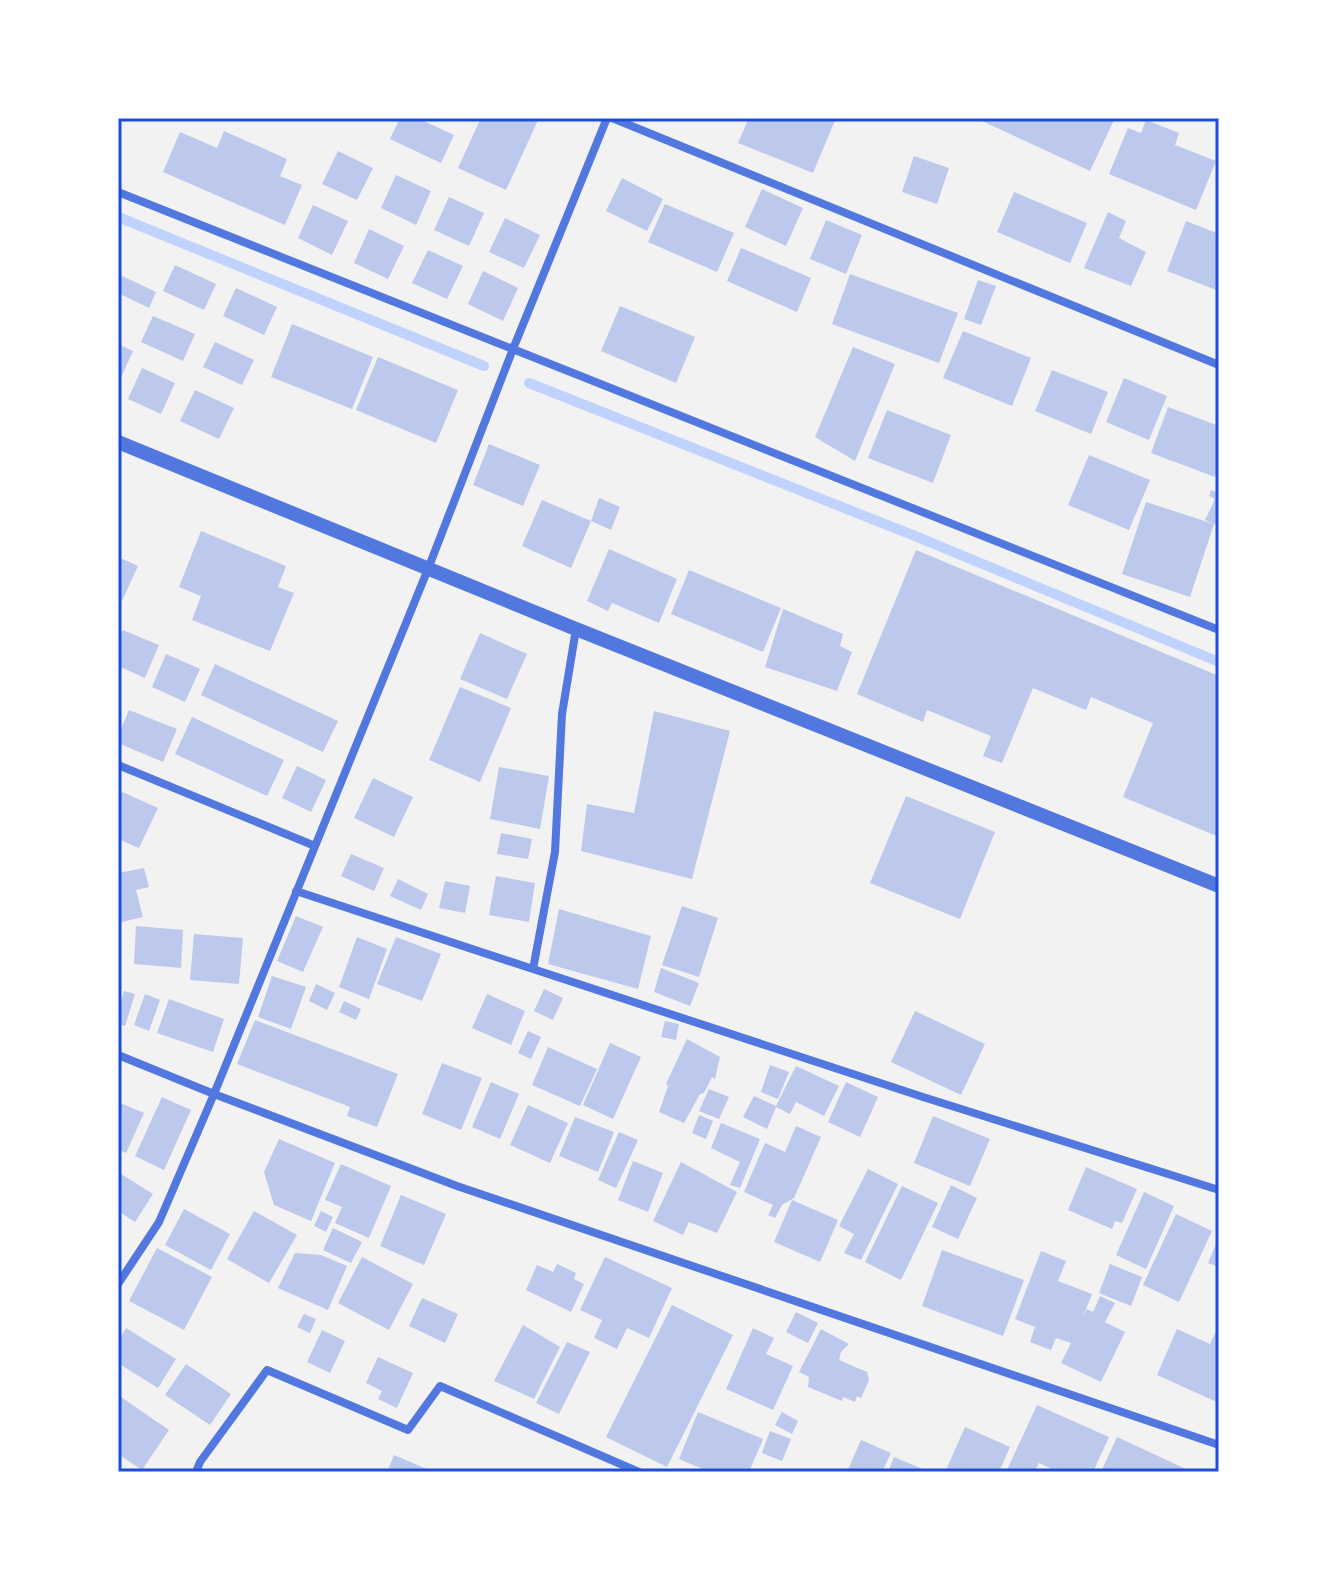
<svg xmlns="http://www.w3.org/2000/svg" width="1337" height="1590" viewBox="0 0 1337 1590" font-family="Spectral,serif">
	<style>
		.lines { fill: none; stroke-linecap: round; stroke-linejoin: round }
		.stream { stroke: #bfd3fe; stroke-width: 10 }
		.building { fill: #bdc9ec }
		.minor { stroke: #5277de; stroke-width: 8 }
		.tertiary { stroke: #5277de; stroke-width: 14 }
		.neatline { fill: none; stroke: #1d4ed8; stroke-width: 3 }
	</style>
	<rect width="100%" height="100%" fill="#f2f2f2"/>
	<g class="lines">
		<path class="stream" d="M118,217L484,366
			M529,383L915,536L1219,662"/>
	</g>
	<path class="building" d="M400,118H417L454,135L441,163L390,139Z
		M481,118H539L506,190L458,168Z
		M749,118H836L813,173L738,143Z
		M983,118H1115L1090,171L982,121Z
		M1146,120L1179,133L1175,145L1216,161L1196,210L1109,174L1128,128L1141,133Z
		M224,131L287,159L280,176L302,185L285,225L163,172L180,132L217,148Z
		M338,151L373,168L357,200L322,184Z
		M914,156L949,168L937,204L902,192Z
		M396,175L431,191L416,225L381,208Z
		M622,178L663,199L647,231L606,211Z
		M762,189L803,208L786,246L745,227Z
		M1014,192L1087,223L1070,263L997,232Z
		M449,197L484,213L469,246L434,230Z
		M665,204L734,233L717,272L648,242Z
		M313,205L348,221L332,255L298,238Z
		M1108,212L1126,221L1119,238L1146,252L1131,286L1084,268Z
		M505,218L540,235L524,268L489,252Z
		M826,220L862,235L846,274L810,259Z
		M1186,221L1219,234V291L1167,271Z
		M369,229L404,246L388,279L354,263Z
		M741,248L811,278L797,312L727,281Z
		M428,250L463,266L447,299L412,283Z
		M175,265L216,284L204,310L163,291Z
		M483,271L518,288L503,321L468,304Z
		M118,274L156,292L149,308L118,293Z
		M850,274L958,313L939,363L832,324Z
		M978,280L996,286L981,325L964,319Z
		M236,288L277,307L264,335L223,316Z
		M620,306L695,337L676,383L601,351Z
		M153,316L195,334L183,361L141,342Z
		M292,324L373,357L352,409L271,377Z
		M963,331L1031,358L1012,406L943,378Z
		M215,342L254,360L242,385L203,367Z
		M118,344L133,351L118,384Z
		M853,347L895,364L855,461L815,437Z
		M378,357L458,390L436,443L356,410Z
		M142,368L175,383L161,414L128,399Z
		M1052,370L1108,392L1091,434L1035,411Z
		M1124,378L1167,396L1149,440L1106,422Z
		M195,390L234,408L219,439L180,421Z
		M1168,407L1219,426V467L1215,477L1151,453Z
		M887,410L951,435L933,483L868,458Z
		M489,444L540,465L523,506L473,485Z
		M1089,455L1150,480L1129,530L1068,505Z
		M1211,490L1219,493V526L1205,520L1215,499L1209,496Z
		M599,498L620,507L611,530L591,521Z
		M542,500L591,521L571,568L522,546Z
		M1146,502L1214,524L1190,597L1122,574Z
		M201,531L286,566L278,587L294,593L270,651L192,620L201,596L179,587Z
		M609,549L677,579L659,623L612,603L608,611L587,601Z
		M916,550L1219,676V837L1123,797L1153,723L1091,697L1086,710L1033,688L1002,763L983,756L991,736L927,710L923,722L857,694Z
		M118,557L138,566L122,601L118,599Z
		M689,570L781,608L763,652L671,614Z
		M783,609L843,634L840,646L852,652L837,691L765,667Z
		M123,630L159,645L145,678L118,666V641Z
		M480,633L527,654L507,699L460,679Z
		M166,654L200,669L185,702L152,687Z
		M215,664L338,721L323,752L201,695Z
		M460,687L511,708L480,782L429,760Z
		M129,710L177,729L163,762L118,743V736Z
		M654,711L730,731L692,879L581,851L587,804L634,813Z
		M192,717L284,760L267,796L175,754Z
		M297,766L326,780L311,812L282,798Z
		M499,767L549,776L540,829L490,819Z
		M373,778L413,797L394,837L354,818Z
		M118,790L158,808L139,848L118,839Z
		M906,796L995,832L960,919L870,883Z
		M501,833L532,839L528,859L497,854Z
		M351,854L384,868L374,891L341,876Z
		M144,868L149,887L136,890L143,917L118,923V873Z
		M496,876L535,883L529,922L489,915Z
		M398,879L428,894L421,910L390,896Z
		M445,881L470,886L465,913L439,908Z
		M682,906L718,918L699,977L662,965Z
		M559,909L651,936L638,989L548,964Z
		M296,916L323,927L303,972L277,961Z
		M136,926L183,930L181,968L134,964Z
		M194,934L243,938L239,984L190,980Z
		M357,937L387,949L369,999L339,987Z
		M396,937L441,954L422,1001L377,984Z
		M661,968L699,983L690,1006L654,992Z
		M272,976L306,987L291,1029L258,1017Z
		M316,984L335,993L327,1010L309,1001Z
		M544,989L563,998L553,1020L534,1011Z
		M124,991L135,994L125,1026L118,1024V1012Z
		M145,994L160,1000L149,1031L134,1025Z
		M487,994L525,1011L511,1045L472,1028Z
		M169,999L224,1019L213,1052L157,1033Z
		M344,1001L361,1009L356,1020L339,1012Z
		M915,1011L985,1044L961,1095L891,1062Z
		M255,1020L398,1074L377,1127L347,1116L350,1107L237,1064Z
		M665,1021L679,1024L676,1040L661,1037Z
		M528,1031L541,1037L531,1059L518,1053Z
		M687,1039L720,1057L715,1079L712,1077L704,1093L700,1094L684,1123L659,1112L668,1086L666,1084Z
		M610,1043L641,1057L613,1119L583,1105Z
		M548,1047L597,1069L580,1106L532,1085Z
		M442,1063L482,1078L461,1130L422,1114Z
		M770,1065L789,1072L778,1099L761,1092Z
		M796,1066L839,1086L824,1116L796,1102L790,1114L776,1107L767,1129L743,1117L754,1096L776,1106Z
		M491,1082L519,1094L500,1139L472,1127Z
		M846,1082L878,1097L860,1137L828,1122Z
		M709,1089L729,1097L719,1119L699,1111Z
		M162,1097L191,1110L164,1170L135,1156Z
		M118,1102L144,1113L126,1153L118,1149Z
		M528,1105L568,1123L550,1163L510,1145Z
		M699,1115L713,1121L706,1139L692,1133Z
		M933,1116L990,1139L970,1186L914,1163Z
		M575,1117L614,1132L598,1172L559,1156Z
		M721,1123L760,1139L740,1188L730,1185L740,1162L711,1148Z
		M796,1126L821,1137L794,1198L782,1205L775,1218L768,1215L773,1205L744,1192L765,1143L785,1152Z
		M619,1132L638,1140L616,1188L598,1180Z
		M279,1139L335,1163L311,1221L274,1205L264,1172Z
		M633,1161L663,1173L648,1212L618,1200Z
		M681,1162L737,1192L717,1233L689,1222L683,1235L653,1221Z
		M341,1164L391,1186L369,1238L335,1223L342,1207L325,1200Z
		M1086,1167L1137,1189L1122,1223L1115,1221L1112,1229L1068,1210Z
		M868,1169L898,1184L861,1260L844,1253L854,1234L839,1226Z
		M118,1172L153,1194L135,1222L118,1211Z
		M951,1185L977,1198L958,1239L932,1227Z
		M902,1186L938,1203L901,1280L865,1262Z
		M1144,1192L1174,1206L1146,1269L1116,1255Z
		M401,1195L446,1214L424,1265L380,1246Z
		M792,1200L838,1220L820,1262L774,1242Z
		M184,1209L230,1234L211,1270L165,1245Z
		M254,1211L297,1235L269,1283L227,1259Z
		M321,1211L333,1217L326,1232L314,1226Z
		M1176,1214L1212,1231L1179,1302L1143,1285Z
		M333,1228L362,1242L351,1263L323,1250Z
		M1219,1237V1267L1208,1263Z
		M157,1248L212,1277L184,1330L129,1301Z
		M942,1250L1024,1280L1003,1336L922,1306Z
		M1041,1251L1066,1261L1058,1281L1092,1294L1083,1317L1087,1309L1093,1312L1100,1296L1115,1303L1105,1322L1125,1332L1101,1382L1061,1363L1071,1343L1056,1338L1051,1350L1030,1342L1035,1327L1015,1319Z
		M295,1253L321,1255L347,1266L328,1310L278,1288Z
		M362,1257L413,1284L389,1330L338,1303Z
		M605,1257L672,1288L649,1338L627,1328L617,1349L594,1338L602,1320L580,1310Z
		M557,1264L576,1273L574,1279L584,1284L571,1312L526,1290L537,1265L553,1272Z
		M1110,1264L1142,1277L1131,1306L1099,1293Z
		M422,1298L458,1314L445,1343L409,1326Z
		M672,1305L733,1335L667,1467L606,1437Z
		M796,1312L818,1323L808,1343L786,1332Z
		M304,1314L316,1319L310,1333L297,1327Z
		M523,1325L560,1347L534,1399L494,1381Z
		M1219,1325V1403L1157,1375L1177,1329L1210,1344Z
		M126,1328L176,1359L158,1388L118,1363V1341Z
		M753,1328L774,1338L766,1354L793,1366L773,1410L726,1389Z
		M821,1329L849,1344L841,1352L839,1360L867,1372L869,1380L861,1398L857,1396L855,1402L843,1397L842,1401L808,1387L809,1377L799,1372Z
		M322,1330L345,1341L330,1373L307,1362Z
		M567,1342L590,1352L559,1414L536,1403Z
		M378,1357L413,1373L397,1408L378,1399L382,1391L366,1383Z
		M186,1364L231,1394L210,1425L165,1395Z
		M118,1395L169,1430L142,1470L118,1454Z
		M1037,1405L1109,1437L1093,1472H1059L1039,1463L1034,1472H1006Z
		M698,1412L763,1439L749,1472H710L679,1459Z
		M782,1412L798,1421L792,1434L775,1425Z
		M965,1427L1010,1447L999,1472H945Z
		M770,1431L791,1439L782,1461L762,1453Z
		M1117,1437L1186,1469L1184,1472H1101Z
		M861,1440L891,1453L882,1472H847Z
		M394,1455L434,1472H387Z
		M894,1457L930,1472H888Z"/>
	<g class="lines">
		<path class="minor" d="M612,118L1219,365
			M118,192L1219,630
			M118,765L315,846
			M296,891L533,969L555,852L562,714L576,629
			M533,969L923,1097L1219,1190
			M118,1055L214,1094L457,1186L1219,1445
			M118,1284L159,1222L214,1094L428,569L513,349L607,118
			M196,1472L200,1462L267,1370L408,1430L440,1386L639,1472"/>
		<path class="tertiary" d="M118,442L576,629L1219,886"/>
	</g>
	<rect width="1337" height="1590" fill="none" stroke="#ffffff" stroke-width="240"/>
	<rect x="120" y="120" width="1097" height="1350" class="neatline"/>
</svg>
